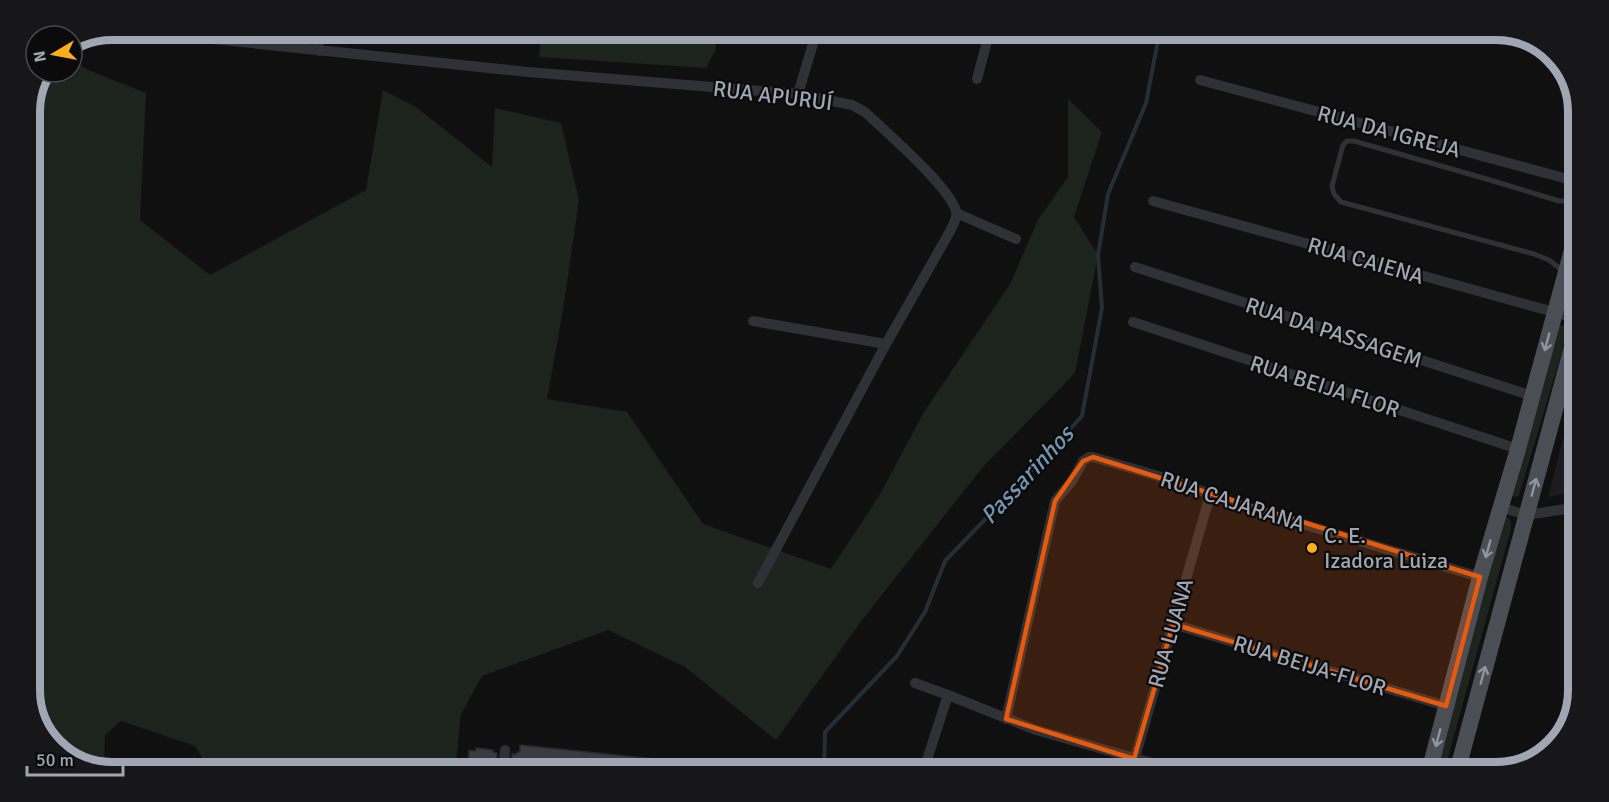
<svg xmlns="http://www.w3.org/2000/svg" width="1609" height="802" viewBox="0 0 1609 802" font-family="Signika,sans-serif">
	<style>
		.built { fill: #1c1c1e }
		.green { fill: #1c241d }
		.lines { fill: none; stroke-linecap: round; stroke-linejoin: round }
		.stream { stroke: #262e35; stroke-width: 4 }
		.building { fill: #3a3b41; stroke: #29292d; stroke-width: 1.5 }
		.lane { stroke: #303136; stroke-width: 5 }
		.street { stroke: #303136; stroke-width: 10 }
		.primary { stroke: #4c4e56; stroke-width: 16 }
		.oneway { stroke: #8f94a0 }
		.marked { fill: #e8590c; fill-opacity: 0.2; stroke: #e8590c; stroke-width: 4.5; stroke-linejoin: round }
		.poi-dot { fill: #fdaf1b; stroke: #0b0b0c; stroke-width: 2 }
		.labels { text-anchor: middle; stroke-width: 4.5; stroke-linejoin: round; paint-order: stroke }
		.street-label { font-size: 22px; fill: #a0a6b3; stroke: #0b0b0c }
		.poi-label { font-size: 22px; fill: #a0a6b3; stroke: #0b0b0c; text-anchor: start }
		.water-label { font-size: 24px; font-style: italic; fill: #7395b1; stroke: #0b0b0c }
		.rim { fill: none; stroke: #a0a6b3; stroke-width: 8 }
	</style>
	<rect width="100%" height="100%" fill="#101011"/>
	<path class="built" d="M1579,377V491L1548,497Z"/>
	<path class="green" d="M541,30H714L716,49L706,68L539,57Z
		M72,61L88,70L146,93L140,220L210,275L366,190L383,90L416,107L492,167L495,108L561,123L579,200L563,310L547,399L627,412L703,524L831,569L879,496L924,412L1010,284L1038,220L1068,177V99L1102,132L1074,217L1098,255L1075,373L982,468L862,620L776,740L685,667L608,630L482,676L461,714L455,772H211L195,746L121,721L105,735L104,770L76,764L44,736L30,695V647L44,632L30,594V108L46,72H72Z
		M1579,245C1579,262 1582,291 1570,303L1567,302L1565,299Z
		M1559,325L1567,326L1563,348L1519,495L1517,497L1512,496Z
		M1508,517L1511,522V529L1444,772H1433L1504,518Z"/>
	<g class="lines">
		<path class="stream" d="M824,772L825,732L897,656L925,612L945,561L1024,479L1082,416L1102,308L1098,255L1108,194L1146,103L1160,30"/>
	</g>
	<path class="building" d="M520,745L683,762L682,772H511L512,754H517V752H520Z
		M476,748L493,750V752L497,753L496,772H468L469,750L476,751Z"/>
	<g class="lines">
		<path class="lane" d="M1563,271L1549,260L1534,254L1341,202L1334,194L1332,186L1343,145L1347,141H1354L1490,180L1559,201C1573,201 1574,197 1579,185"/>
		<path class="street" d="M126,30L528,72L798,94L852,105L865,112C886,132 949,186 956,211C958,218 952,227 949,233L886,344L758,583
			M317,30L319,51
			M977,79L990,30
			M1200,80L1579,182
			M798,94L817,30
			M1153,201L1579,319
			M956,212L963,216L1016,239
			M1135,267L1532,396
			M753,321L886,344
			M1133,322L1518,449
			M1500,507L1526,515L1579,507
			M1173,624L1446,706
			M915,683L948,695L1036,730L1183,772
			M1006,719L1055,501L1072,481L1083,461L1089,457H1093L1175,481L1239,505L1480,577
			M503,772L505,750
			M923,772L948,695
			M1131,772L1210,495"/>
		<path class="primary" d="M1429,772L1480,577L1518,449L1579,224
			M1457,772L1579,321"/>
	</g>
	<defs><path id="oneway-shaft" d="M-6 0H5M1.5-3L5.5 0L1.5 3" fill="none" stroke-width="1.6" stroke-linecap="round" stroke-linejoin="round" transform="scale(1.5)"/></defs>
	<g class="oneway">
		<use href="#oneway-shaft" transform="translate(1547 342) rotate(105)"/>
		<use href="#oneway-shaft" transform="translate(1534 487) rotate(-75)"/>
		<use href="#oneway-shaft" transform="translate(1488 549) rotate(106)"/>
		<use href="#oneway-shaft" transform="translate(1483 675) rotate(-75)"/>
		<use href="#oneway-shaft" transform="translate(1438 738) rotate(105)"/>
	</g>
	<path class="marked" d="M1093,457L1480,577L1446,706L1173,624L1134,759L1006,719L1055,501L1083,461Z"/>
	<circle class="poi-dot" cx="1312" cy="548" r="6"/>
	<g class="labels">
		<g class="street-label">
			<text transform="translate(773 95) rotate(7)" y="8">RUA APURUÍ</text>
			<text transform="translate(1389 131) rotate(15)" y="8">RUA DA IGREJA</text>
			<text transform="translate(1366 260) rotate(16)" y="8">RUA CAIENA</text>
			<text transform="translate(1334 332) rotate(18)" y="8">RUA DA PASSAGEM</text>
			<text transform="translate(1325 386) rotate(18)" y="8">RUA BEIJA FLOR</text>
			<text transform="translate(1233 501) rotate(18)" y="8">RUA CAJARANA</text>
			<text transform="translate(1170 633) rotate(-74)" y="8">RUA LUANA</text>
			<text transform="translate(1310 665) rotate(17)" y="8">RUA BEIJA-FLOR</text>
		</g>
		<g class="poi-label">
			<text x="1324" y="543">C. E.<tspan x="1324" dy="25">Izadora Luiza</tspan></text>
		</g>
		<g class="water-label">
			<text transform="translate(1027 475) rotate(-47)" y="8">Passarinhos</text>
		</g>
	</g>
	<path d="M0 0H1609V802H0ZM112 40H1496A72 72 0 0 1 1568 112V690A72 72 0 0 1 1496 762H112A72 72 0 0 1 40 690V112A72 72 0 0 1 112 40Z" fill="#171719" fill-rule="evenodd"/>
	<path class="rim" d="M112 40H1496A72 72 0 0 1 1568 112V690A72 72 0 0 1 1496 762H112A72 72 0 0 1 40 690V112A72 72 0 0 1 112 40Z"/>
	<g transform="translate(54 54) rotate(260)"><circle r="28" fill="#0b0b0c" stroke="#47494f" stroke-width="1.5"/>
	<path d="M0-4.5L10 22L0 15L-10 22Z" fill="#fdaf1b"/>
	<text y="-9" font-size="16" font-weight="bold" text-anchor="middle" fill="#a0a6b3">N</text>
	</g>
	<path d="M27 766v9h96v-9" fill="none" stroke="#a0a6b3" stroke-width="3"/>
	<text x="36" y="766" font-size="18" fill="#a0a6b3" stroke="#0b0b0c" stroke-width="4.5" paint-order="stroke">50 m</text>
</svg>
